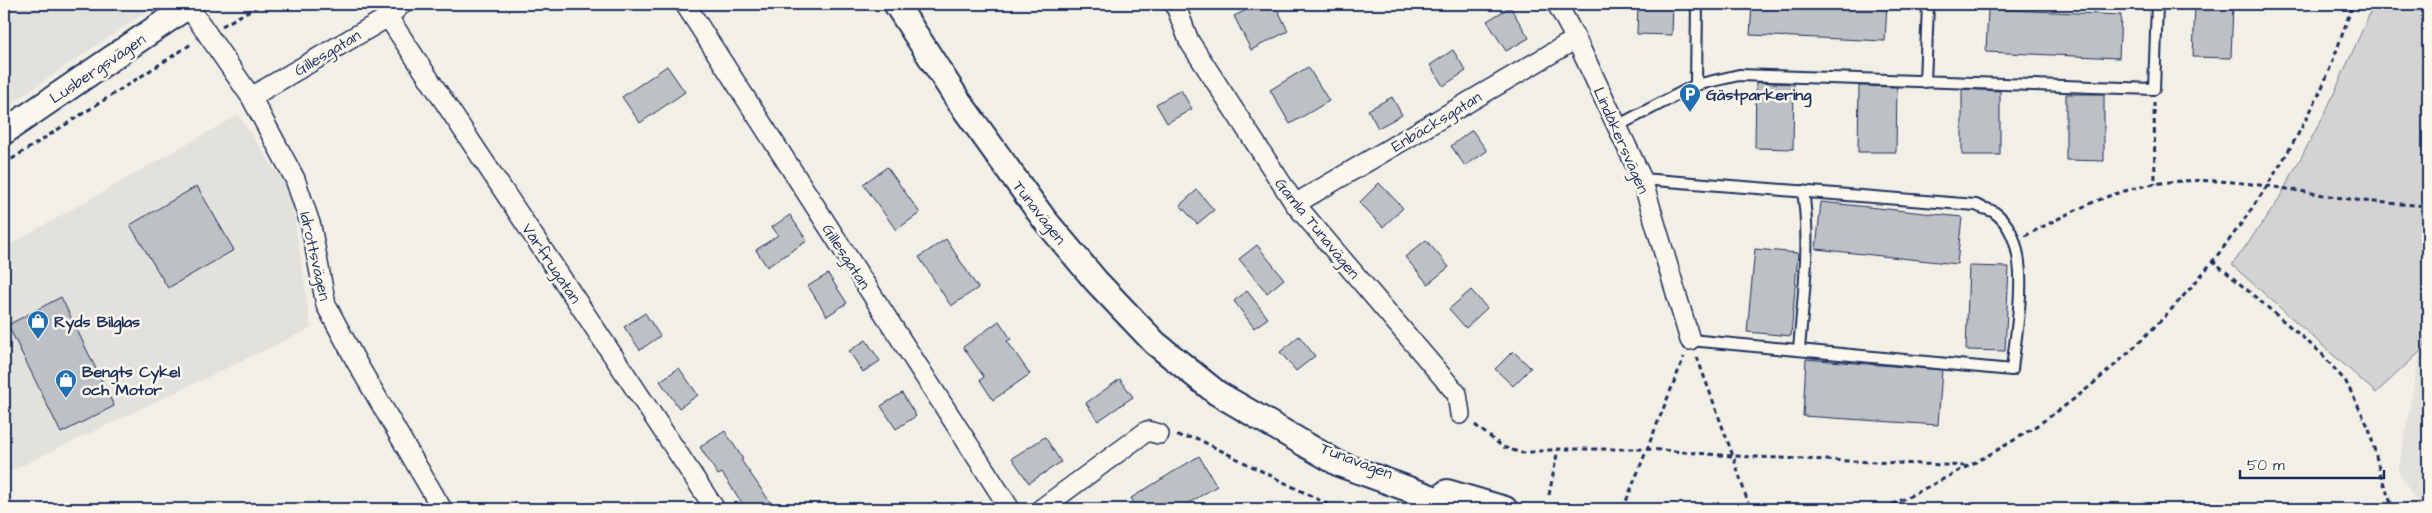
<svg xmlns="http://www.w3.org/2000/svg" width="2432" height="513" viewBox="0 0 2432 513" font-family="'Architects Daughter',sans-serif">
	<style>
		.built { fill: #e2e1dc }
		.green { fill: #d2d3d2; stroke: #768198 }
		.building { fill: #bdc0c4; stroke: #1b2f5e }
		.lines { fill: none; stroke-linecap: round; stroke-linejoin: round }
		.service-casing { stroke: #1b2f5e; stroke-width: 14 }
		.minor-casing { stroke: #1b2f5e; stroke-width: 22 }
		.tertiary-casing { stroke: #1b2f5e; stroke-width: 28 }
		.path { stroke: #1b2f5e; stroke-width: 3; stroke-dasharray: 5 4; stroke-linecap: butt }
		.service { stroke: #fbf7ec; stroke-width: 10 }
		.minor { stroke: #fbf7ec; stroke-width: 19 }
		.tertiary { stroke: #fbf7ec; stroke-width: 24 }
		.labels { text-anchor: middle; stroke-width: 5; stroke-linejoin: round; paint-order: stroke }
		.street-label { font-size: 16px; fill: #1b2f5e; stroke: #fbf7ec }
		.poi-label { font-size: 16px; font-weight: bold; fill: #1b2f5e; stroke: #fbf7ec; text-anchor: start }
	</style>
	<rect width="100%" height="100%" fill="#f2efe6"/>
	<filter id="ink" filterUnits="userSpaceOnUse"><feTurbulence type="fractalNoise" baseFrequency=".02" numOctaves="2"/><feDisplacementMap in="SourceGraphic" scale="10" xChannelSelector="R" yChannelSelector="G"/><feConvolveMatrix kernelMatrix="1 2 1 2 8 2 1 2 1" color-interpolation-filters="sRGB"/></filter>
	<g filter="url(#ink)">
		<path class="built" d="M4,4H158L4,108Z
			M238,115L291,193L311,328L4,474V248Z
			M2428,341V509H2421L2398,471L2420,352Z"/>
		<path class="green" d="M2374,4H2428V341L2420,352L2376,393L2232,265L2276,204L2326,111Z"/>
		<path class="building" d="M1259,4H1275L1288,31L1251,50L1234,16Z
			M1638,4H1673L1672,35L1637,34Z
			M1752,4H1887L1885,41L1750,35Z
			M2195,4H2233L2231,58L2193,57Z
			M1510,7L1529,38L1506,51L1487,21Z
			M1988,9L2121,15L2119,58L1986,52Z
			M1453,50L1466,71L1443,86L1430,65Z
			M667,66L685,92L640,123L622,97Z
			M1308,67L1329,101L1290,124L1270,90Z
			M1756,82L1794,84L1793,149L1755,148Z
			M1859,86L1897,87L1896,152H1858Z
			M1962,89L2000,91V155H1962Z
			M1181,90L1192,109L1167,123L1156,104Z
			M2066,94H2104V161L2066,160Z
			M1392,97L1402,115L1378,128L1368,110Z
			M1472,130L1487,151L1465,166L1451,146Z
			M887,167L920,213L896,230L863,184Z
			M1379,183L1403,208L1383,227L1359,203Z
			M197,186L234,250L168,288L130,225Z
			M1197,190L1214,210L1197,224L1180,205Z
			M1821,202L1962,217L1957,264L1816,249Z
			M790,215L807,241L767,267L756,250L778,235L772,227Z
			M946,239L978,288L951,306L919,257Z
			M1426,240L1449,267L1428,284L1405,257Z
			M1257,245L1284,279L1267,293L1239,259Z
			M1755,249L1798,253L1791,336L1747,332Z
			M1969,266L2009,267L2005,351L1966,350Z
			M828,274L847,303L827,316L808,286Z
			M1471,290L1487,308L1466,328L1449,309Z
			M1247,291L1268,318L1254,328L1234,301Z
			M61,297L114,406L61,433L8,325Z
			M645,313L660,336L640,350L624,327Z
			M999,321L1011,339L1007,341L1030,374L993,400L980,380L984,377L963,347Z
			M1299,336L1315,356L1296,371L1280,352Z
			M866,340L880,361L863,372L849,351Z
			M1513,351L1531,368L1513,386L1495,369Z
			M1806,359L1942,370L1938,425L1803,416Z
			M679,368L698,395L679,408L660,381Z
			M1120,379L1133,397L1098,421L1086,403Z
			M902,393L916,416L896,429L881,406Z
			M725,431L743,459L741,460L775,509H746L722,473L718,475L700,447Z
			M1045,437L1061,462L1029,483L1012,458Z
			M1199,456L1217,486L1179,509H1137L1131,498Z"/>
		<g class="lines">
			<g class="service-casing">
				<path id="service" d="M1925,82L1928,4
					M1696,85L1697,4
					M1617,126L1696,85L1739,75L2154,89L2157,4
					M1642,179L1976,205C1981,208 1989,209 1994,212C2036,242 2016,326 2012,370L1690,340
					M1799,350C1803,297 1811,244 1803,191"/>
			</g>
			<g class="minor-casing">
				<path id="minor" d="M685,4L1010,509
					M1175,4L1189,41L1295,204L1457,394L1460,414
					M1557,4L1576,39L1642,179L1690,340
					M188,6L251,97L295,179L311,226L326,305L357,363L442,509
					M388,17L715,509
					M251,97L388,17L402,4
					M1295,204L1576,39
					M1041,509L1147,431L1159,434"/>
			</g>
			<g class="tertiary-casing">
				<path id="tertiary" d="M896,4L958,100L1044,219L1096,281L1155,343L1217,393L1339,464L1464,509
					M4,132L191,4
					M1447,492L1505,509"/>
			</g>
			<path class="path" d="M222,26L261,4
				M2154,102L2155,184
				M4,164L193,43
				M2025,236C2067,214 2109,191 2155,184C2221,173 2291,191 2356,200C2380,203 2404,204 2428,206
				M2212,260L2321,353L2346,382L2369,428L2381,476L2393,509
				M1697,357L1733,456L1968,466
				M1475,425L1503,447L1522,453L1558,449H1648L1733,456L1750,509
				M1177,436L1196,438L1337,509
				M1549,495L1558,449
				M1623,509L1684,357
				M1884,509C1933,484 1984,460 2030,430C2151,352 2255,224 2318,96C2332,67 2342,34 2353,4"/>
			<use href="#service" class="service"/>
			<use href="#minor" class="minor"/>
			<use href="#tertiary" class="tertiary"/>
		</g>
	</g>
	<defs>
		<g id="parking-pin" transform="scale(1.125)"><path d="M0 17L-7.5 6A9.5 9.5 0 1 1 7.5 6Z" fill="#1f6fb2" stroke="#fbf7ec"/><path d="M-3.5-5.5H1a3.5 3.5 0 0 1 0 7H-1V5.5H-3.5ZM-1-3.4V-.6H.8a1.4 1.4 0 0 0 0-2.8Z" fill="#fff"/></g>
		<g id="shop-pin" transform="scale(1.125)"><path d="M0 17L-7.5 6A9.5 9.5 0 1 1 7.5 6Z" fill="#1f6fb2" stroke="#fbf7ec"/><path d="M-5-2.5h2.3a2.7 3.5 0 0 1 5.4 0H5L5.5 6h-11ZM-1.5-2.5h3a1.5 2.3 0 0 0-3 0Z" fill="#fff"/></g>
	</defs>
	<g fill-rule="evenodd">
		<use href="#parking-pin" x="1690" y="94"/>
		<use href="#shop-pin" x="38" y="321"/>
		<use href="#shop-pin" x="66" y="380"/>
	</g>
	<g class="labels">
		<g class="street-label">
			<text transform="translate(327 52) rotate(-31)" y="6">Gillesgatan</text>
			<text transform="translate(97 68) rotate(-34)" y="6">Lusbergsvägen</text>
			<text transform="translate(1436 121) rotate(-31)" y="6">Enbäcksgatan</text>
			<text transform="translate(1622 140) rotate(66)" y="6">Lindåkersvägen</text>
			<text transform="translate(1040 212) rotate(52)" y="6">Tunavägen</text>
			<text transform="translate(1318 228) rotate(51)" y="6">Gamla Tunavägen</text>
			<text transform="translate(316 256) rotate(77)" y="6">Idrottsvägen</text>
			<text transform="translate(847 256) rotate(57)" y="6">Gillesgatan</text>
			<text transform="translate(552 263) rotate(56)" y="6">Vårfrugatan</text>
			<text transform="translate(1357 460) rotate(21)" y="6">Tunavägen</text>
		</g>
		<g class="poi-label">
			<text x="1706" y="100">Gästparkering</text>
			<text x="54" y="327">Ryds Bilglas</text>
			<text x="82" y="377">Bengts Cykel<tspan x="82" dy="18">och Motor</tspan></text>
		</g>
	</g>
	<rect width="2432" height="513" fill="none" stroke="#fbf7ec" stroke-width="20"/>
	<rect x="10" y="10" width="2412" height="493" fill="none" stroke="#1b2f5e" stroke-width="2" filter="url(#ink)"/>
	<path d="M2240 470v8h144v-8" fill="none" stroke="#1b2f5e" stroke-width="2.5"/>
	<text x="2247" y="470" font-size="15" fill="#1b2f5e" stroke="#fbf7ec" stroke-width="4" paint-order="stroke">50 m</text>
</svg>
